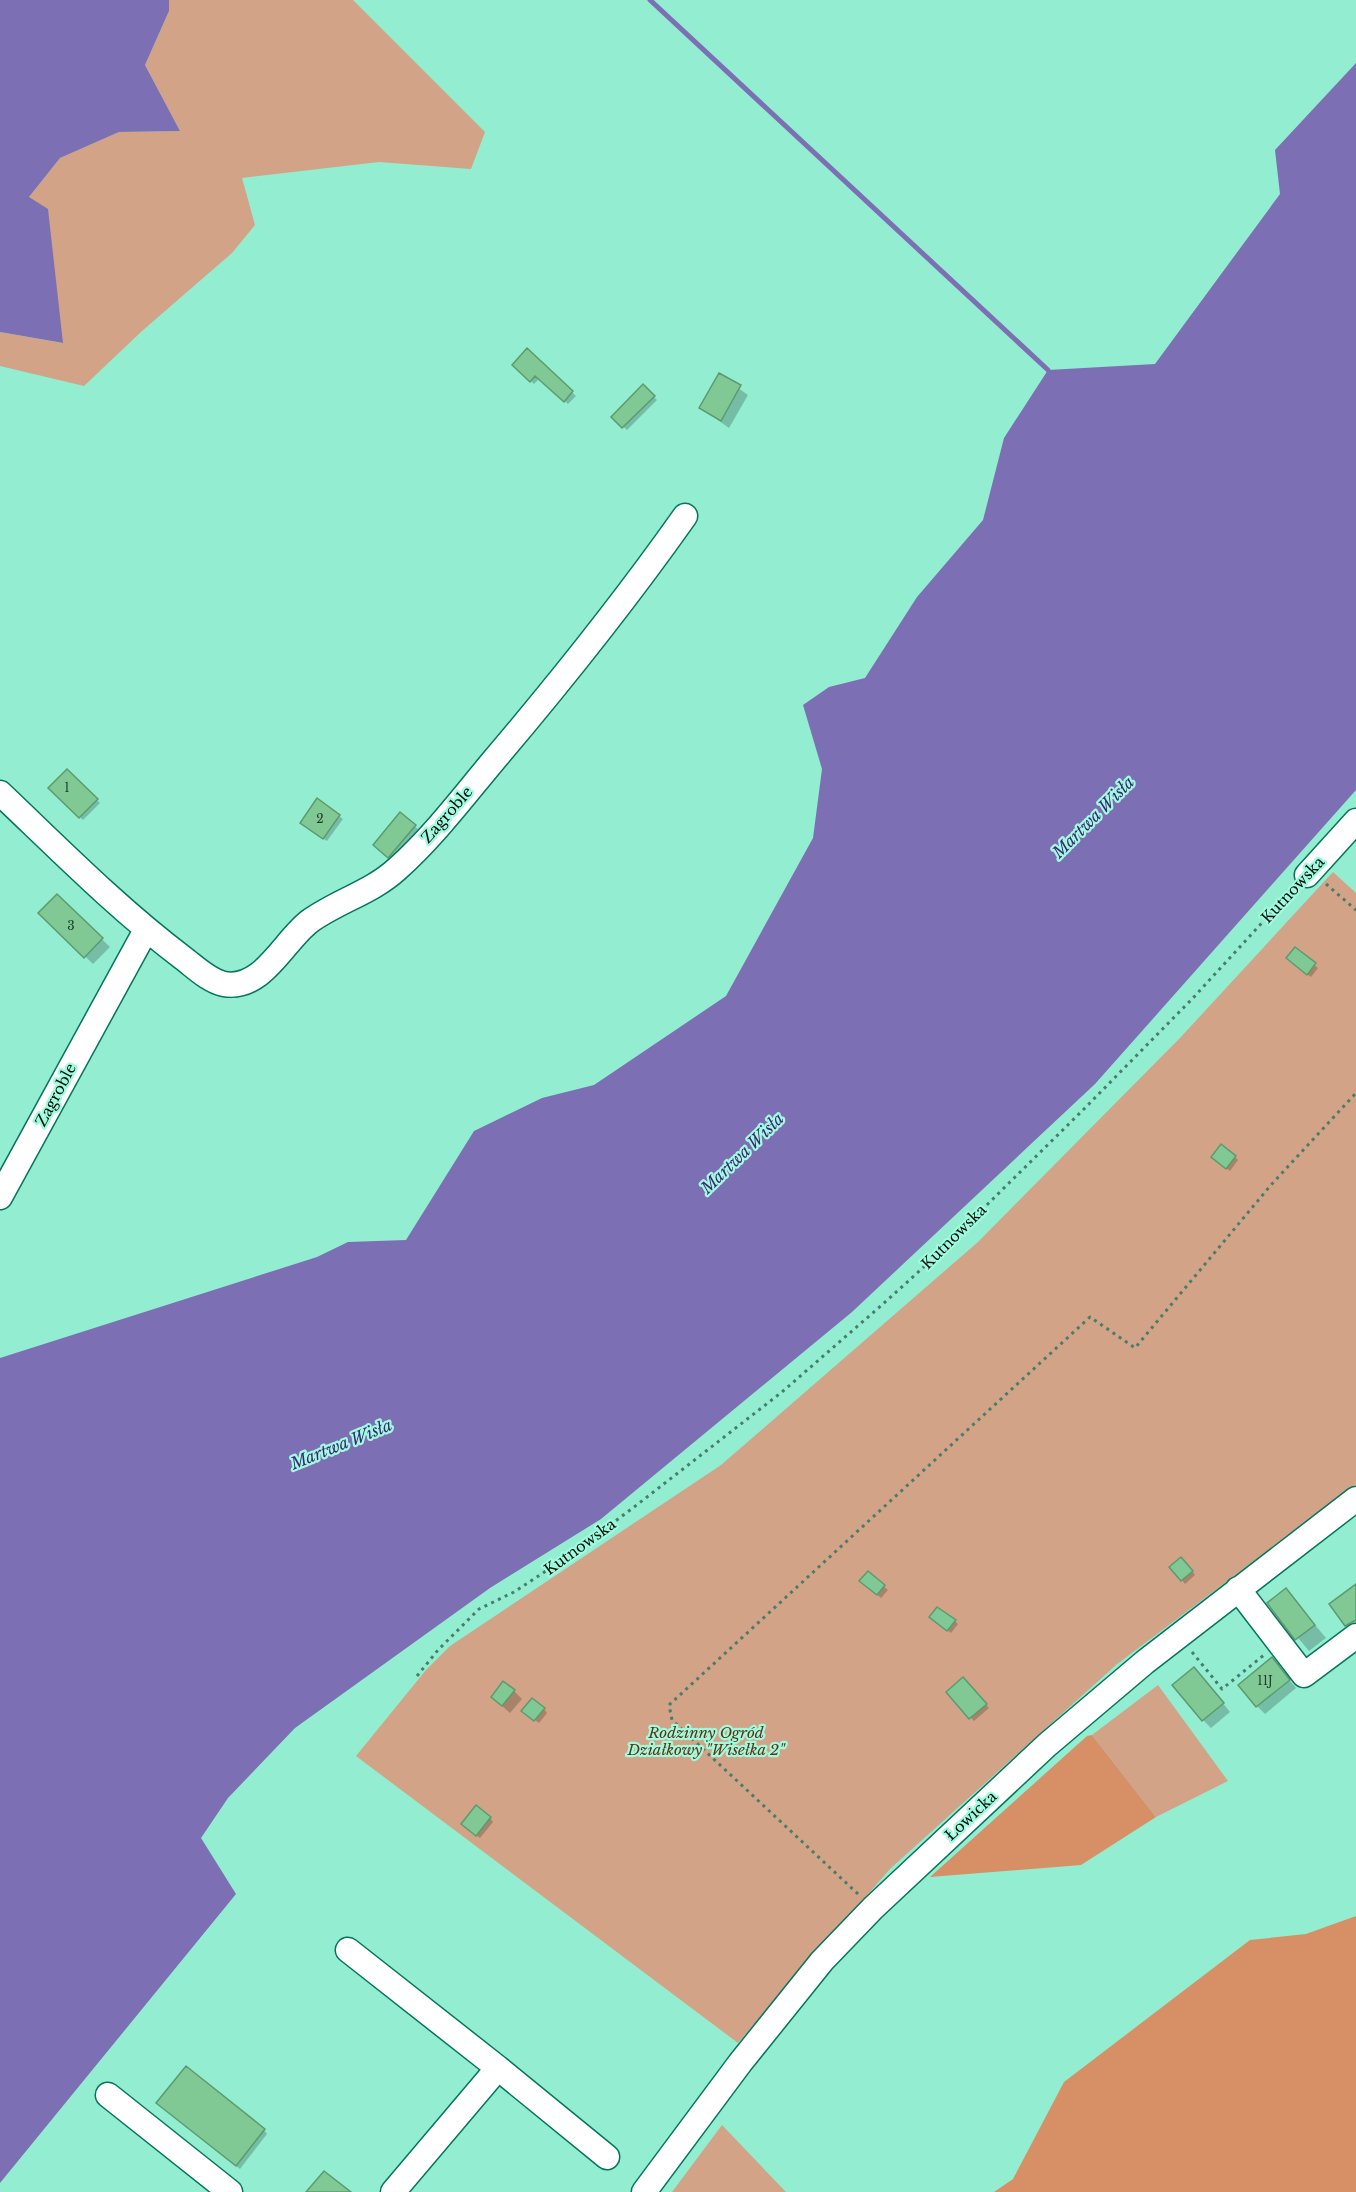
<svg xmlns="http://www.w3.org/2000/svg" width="1356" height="2192" viewBox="0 0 1356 2192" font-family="'Libre Baskerville',serif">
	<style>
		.green { fill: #d2a386 }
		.forest { fill: #d79065 }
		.water { fill: #7d6fb4 }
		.shadow { fill: #0003 }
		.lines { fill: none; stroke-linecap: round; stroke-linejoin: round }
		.stream { stroke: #7d6fb4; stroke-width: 5 }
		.building { fill: #80c894; stroke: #5b9b6e; stroke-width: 1.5 }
		.minor-casing { stroke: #05755d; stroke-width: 27 }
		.path { stroke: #487d6c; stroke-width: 3; stroke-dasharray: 3 4.5; stroke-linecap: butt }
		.minor { stroke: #fff; stroke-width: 24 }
		.labels { text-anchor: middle; stroke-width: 4.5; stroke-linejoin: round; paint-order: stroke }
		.number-label { font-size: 12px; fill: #203f2c }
		.street-label { font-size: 15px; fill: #00110a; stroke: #a0fade }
		.park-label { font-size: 15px; font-style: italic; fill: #613312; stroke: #a0fade }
		.water-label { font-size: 16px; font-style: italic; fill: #3e2376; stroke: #a0fade }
	</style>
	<rect width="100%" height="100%" fill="#93edd1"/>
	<path class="green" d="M169,0H353L485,132L471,169L379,162L242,178L255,225L232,253L142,331L84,386L0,366V332L62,343L29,197L60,158L119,132L180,131L145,65L169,11Z
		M1333,872L1356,893V1484L1116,1665L890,1869L738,2043L356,1756L426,1670L450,1646L721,1465L978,1242L1180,1038Z
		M1158,1685L1228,1781L1156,1817L1092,1735Z
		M722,2125L786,2192H672Z"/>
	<path class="forest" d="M1092,1735L1156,1817L1081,1865L930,1877L1087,1736Z
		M1356,1916V2192H994L1013,2179L1064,2082L1250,1940L1306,1934Z"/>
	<path class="water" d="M0,0H169V11L145,65L180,131L119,132L60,158L29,197L48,209L63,343L0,332Z
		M1356,63V790L1095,1084L852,1312L601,1519L490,1588L295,1728L228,1798L201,1838L236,1894L0,2183V1358L317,1257L348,1242L406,1240L474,1131L542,1098L594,1085L726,996L813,838L822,769L803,705L829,687L865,678L917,597L983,520L1004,438L1048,370L1155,364L1280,194L1275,150Z"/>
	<path class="shadow" d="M527,351L576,396L568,404L540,378L534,384L514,365Z
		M720,375L748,395L729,428L701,408Z
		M643,387L657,400L627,430L613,417Z
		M67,771L100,803L83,820L50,788Z
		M401,814L419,830L393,860L378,848Z
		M339,816L343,819L327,841L305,826Z
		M57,896L110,947L93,964L40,913Z
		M1296,949L1318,968L1311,977L1292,962Z
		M1235,1157L1238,1160L1230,1171L1216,1160Z
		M1185,1562L1195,1575L1185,1584L1182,1580Z
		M868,1573L888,1590L881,1598L865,1584Z
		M1356,1585V1635L1347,1625Z
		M1286,1590L1326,1638L1309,1651L1269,1603Z
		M935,1620L955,1621L958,1624L951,1633Z
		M1272,1659L1296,1688L1265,1714L1257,1706Z
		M1202,1677L1230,1712L1211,1728L1203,1720Z
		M963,1679L989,1708L974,1721L948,1692Z
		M514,1691L522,1699L510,1713L501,1705Z
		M544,1709L547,1713L539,1723L527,1714Z
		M490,1818L493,1822L480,1838L466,1827Z
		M162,2106L264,2130L267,2134L240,2169Z"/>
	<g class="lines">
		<path class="stream" d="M650,0L1048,370"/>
	</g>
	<path class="building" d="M527,348L573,391L564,402L535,376L530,382L512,365Z
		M719,373L741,385L721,421L699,408Z
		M643,384L655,396L622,428L611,417Z
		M67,769L98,799L79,818L48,788Z
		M317,798L340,815L323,839L300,823Z
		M400,812L416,825L388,858L373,845Z
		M57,894L103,938L84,958L38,913Z
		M1295,947L1316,963L1307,975L1286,958Z
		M1221,1144L1236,1156L1226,1169L1211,1157Z
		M1181,1557L1193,1571L1181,1581L1169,1567Z
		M868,1571L885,1585L877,1595L859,1581Z
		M1356,1584V1620L1345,1626L1329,1604Z
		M1286,1588L1315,1625L1295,1640L1267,1603Z
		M937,1607L956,1620L947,1631L929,1617Z
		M1272,1657L1290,1680L1256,1707L1238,1685Z
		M1194,1667L1224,1703L1202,1721L1172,1685Z
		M963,1677L987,1704L969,1719L946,1692Z
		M503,1681L515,1690L502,1706L491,1697Z
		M532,1698L545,1708L534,1721L521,1711Z
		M476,1805L491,1817L476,1836L461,1824Z
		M186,2066L265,2129L236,2166L156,2103Z
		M324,2171L351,2192H306Z"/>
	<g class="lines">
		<g class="minor-casing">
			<path id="minor" d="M0,793C60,850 117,908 183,958C195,967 209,981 224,984C263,991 284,940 310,921C338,901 372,892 397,869C433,837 463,797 494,760C561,681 625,601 685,516
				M1307,875L1356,821
				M0,1197L146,930
				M1238,1589L1304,1675L1356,1636
				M348,1950L498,2068
				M108,2095L230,2192
				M393,2192L498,2068L607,2157
				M644,2192L740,2063L822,1961L873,1908L1047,1745L1145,1662L1356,1499"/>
		</g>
		<path class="path" d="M1326,884L1356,910
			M1192,1652L1222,1689L1264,1655
			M417,1676L438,1650L479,1609L514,1592L569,1556L638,1504L782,1392L883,1304L926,1265L1084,1109L1193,998L1293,889
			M858,1894L672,1720L669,1705L1090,1317L1135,1348L1271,1185L1356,1093"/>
		<use href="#minor" class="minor"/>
	</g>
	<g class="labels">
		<g class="number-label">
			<text x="67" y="792">1</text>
			<text x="320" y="823">2</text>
			<text x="71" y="930">3</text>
			<text x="1265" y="1685">11J</text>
		</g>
		<g class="street-label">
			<text transform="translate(447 815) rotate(-49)" y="5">Zagroble</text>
			<text transform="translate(1293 890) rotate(-47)" y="5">Kutnowska</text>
			<text transform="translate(56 1095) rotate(-62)" y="5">Zagroble</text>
			<text transform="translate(954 1237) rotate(-45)" y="5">Kutnowska</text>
			<text transform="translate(580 1547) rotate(-36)" y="5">Kutnowska</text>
			<text transform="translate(971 1816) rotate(-43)" y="5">Łowicka</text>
		</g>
		<g class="park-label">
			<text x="706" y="1738">Rodzinny Ogród<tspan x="706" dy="17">Działkowy "Wisełka 2"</tspan></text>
		</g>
		<g class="water-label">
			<text transform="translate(1093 817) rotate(-45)" y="6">Martwa Wisła</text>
			<text transform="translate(742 1153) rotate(-44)" y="6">Martwa Wisła</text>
			<text transform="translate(341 1444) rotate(-22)" y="6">Martwa Wisła</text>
		</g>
	</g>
</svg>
